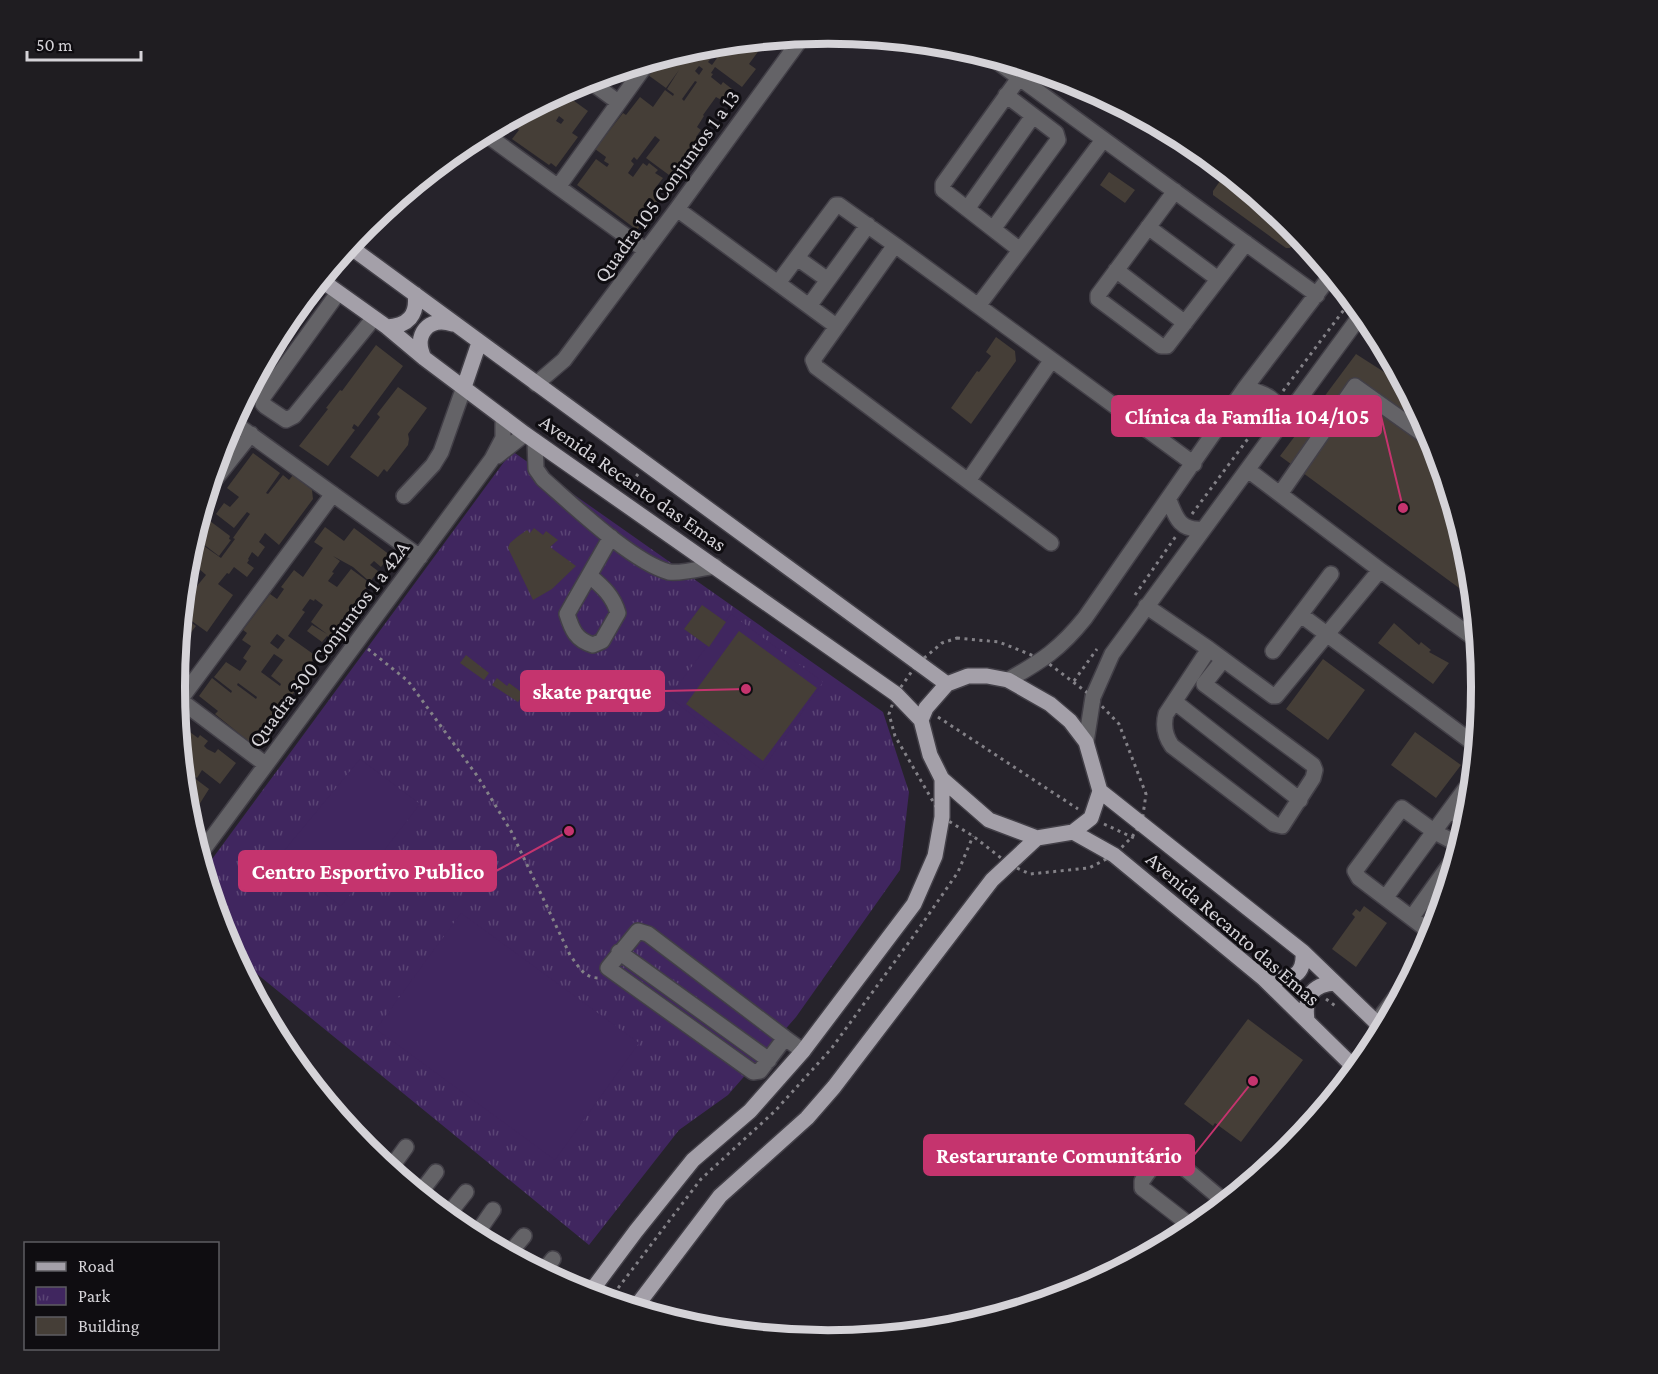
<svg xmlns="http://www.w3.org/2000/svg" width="1658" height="1374" viewBox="0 0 1658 1374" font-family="'Crimson Pro',serif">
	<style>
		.park { fill: url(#park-tufts) }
		.pitch { fill: #40265f }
		.building { fill: #453e37; fill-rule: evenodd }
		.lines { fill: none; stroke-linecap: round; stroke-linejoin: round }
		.minor-casing { stroke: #423f47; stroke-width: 18 }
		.major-casing { stroke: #423f47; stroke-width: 18 }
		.path { stroke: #838187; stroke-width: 3; stroke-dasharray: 3 4.5; stroke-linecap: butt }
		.minor { stroke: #646367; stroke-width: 15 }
		.major { stroke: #a4a0a9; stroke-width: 15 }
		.labels { text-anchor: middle; stroke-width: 6; stroke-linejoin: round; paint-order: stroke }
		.street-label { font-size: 21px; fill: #d5d3d8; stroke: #0f0d11 }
		.rim { fill: none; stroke: #d5d3d8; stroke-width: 8 }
		.leader { fill: none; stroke: #c5346e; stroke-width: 2 }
		.callout-dot { fill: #c5346e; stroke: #0f0d11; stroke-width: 2 }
		.callout { fill: #c5346e; stroke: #c5346e; stroke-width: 2 }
		.callout-label { font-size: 22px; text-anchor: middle; font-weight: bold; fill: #fff }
	</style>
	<defs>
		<pattern id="park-tufts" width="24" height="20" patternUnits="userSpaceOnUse" patternTransform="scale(1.5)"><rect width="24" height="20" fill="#40265f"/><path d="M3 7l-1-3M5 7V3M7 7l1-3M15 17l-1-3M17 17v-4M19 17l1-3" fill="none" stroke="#5b4575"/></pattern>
	</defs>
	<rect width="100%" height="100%" fill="#26232b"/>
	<path class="park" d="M512,451L883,712L909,792L900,870L796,1017L728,1095L679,1130L589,1245L235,956L225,937L204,870Z"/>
	<path class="pitch" d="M731,614L823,682L762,770L669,697Z
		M360,759L420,804L341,906L278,858Z
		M461,913L639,1043L555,1160L376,1029Z"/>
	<path class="building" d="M768,39L762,46L754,40H759Z
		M753,41L751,43L760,49L749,64L756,69L742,87L715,67L711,73L713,74L711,77L721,85L723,82L732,89L723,101L716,97L703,115L704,116L697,127L701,130L696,137L699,139L669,175L646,158L660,140L655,136L637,160L634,157L631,161L634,164L628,173L633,177L643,163L647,166L649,163L658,170L655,173L663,178L653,191L660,197L637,230L577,185L596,159L607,167L609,164L604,161L606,157L595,149L623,113L626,115L640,97L653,107L665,90L673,96L674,94L667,89L679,70L666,88L648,75L660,58L702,46ZM717,51L719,52L715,57L717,58L712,65L708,62ZM699,66L703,69L699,75L695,71ZM695,81L697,82L684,101L682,99Z
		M628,68L614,84L603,78L605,75Z
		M576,85L578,87L570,98L588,111L572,133L578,137L556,167L551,163L549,165L512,139L519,130L507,121ZM559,116L564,120L561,124L556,121Z
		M1227,171L1292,225L1300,235L1290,248H1286L1213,195V191Z
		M1109,172L1135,190L1125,203L1100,185Z
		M996,337L1015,351L1016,361L971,424L951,408L977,371L979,372L991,356L986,352Z
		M376,345L403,366L358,427L354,424L352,428L355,430L328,466L299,446L328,409L326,408L340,390L342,391Z
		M1356,354L1406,386L1433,437L1470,560L1474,599L1280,456Z
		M398,387L427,408L408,434L409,439L408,445L387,472L384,469L378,477L350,457L380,417L377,414Z
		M253,453L280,473L266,493L268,494L283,475L289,480L293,475L312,490L313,499L279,545L265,533L259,542L265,547L258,557L252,552L248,559L249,560L247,563L254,568L247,577L234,567L229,574L227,573L218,584L233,595L207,632L182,614L187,563L196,569L193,573L196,576L192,582L197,586L206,575L188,559L194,539L221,558L235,539L233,538L250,514L247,512L234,528L216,514L224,503L230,507L239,497L227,488ZM192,592L194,594L187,605L184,603Z
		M202,515L230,536L229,539L231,540L219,556L194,537Z
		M325,527L344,541L354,528L390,555L381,567L374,561L370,565L378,571L370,582L353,567L333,556L340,561L332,572L334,573L328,581L337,587L351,569L370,583L343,619L345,621L332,639L327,636L322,642L307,631L312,625L327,634L311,622L323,605L315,599L314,601L310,599L302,610L305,612L288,636L316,656L302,674L306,677L293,694L288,701L284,698L274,711L281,716L257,748L215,714L218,711L199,696L212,678L231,693L232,691L214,677L226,662L240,671L247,661L243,658L251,646L242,640L247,633L243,630L270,594L277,599L284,589L281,587L294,570L303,577L323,548L314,542ZM277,634L285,640L278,649L270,643ZM274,654L283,660L271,676L281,684L280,686L261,672ZM238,683L257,697L256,699L237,685Z
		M534,528L543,535L546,531L558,540L550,547L576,566L552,589L533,600L508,548L510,543L517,537L527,530L530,533Z
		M702,605L726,622L709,647L684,629Z
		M182,616L196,626L183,643L180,640Z
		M1394,623L1419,645L1421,642L1431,650L1429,652L1449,663L1433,684L1378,643Z
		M739,631L817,688L763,761L686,704Z
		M179,642L189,647L177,662Z
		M466,655L489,673L484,680L460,663Z
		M1323,659L1365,690L1328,740L1286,709Z
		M177,667L184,672L175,684Z
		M497,678L507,686L509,683L524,694L518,702L492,685Z
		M179,724L198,738L200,735L208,741L204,746L207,749L215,753L218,749L236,763L220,784L202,770L197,778L190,773L189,774L209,789L197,808H193L189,813L196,818L191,825L187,804L189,806L190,803L186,800L182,753L185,756L187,751L181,747Z
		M1415,732L1461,765L1436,798L1391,765Z
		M1364,906L1387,923L1356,967L1332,949L1355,917L1352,914L1356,909L1360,912Z
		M1248,1019L1303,1060L1241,1142L1215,1123L1213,1126L1184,1104Z"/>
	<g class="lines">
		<g class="minor-casing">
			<path id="minor" d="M988,55L1317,295
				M1019,78L943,184V190L1020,250
				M588,80L618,102
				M484,133L645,250
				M558,187L648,62
				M1175,191L1098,295V299L1161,346H1167L1246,243
				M677,209L836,326
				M967,209L1033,116
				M1148,227L1218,279
				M993,229L1058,140L1056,133L1006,95
				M797,258L828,280
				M1116,270L1185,323
				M778,283L836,205H839L895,245
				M338,293L263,397V404L265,406L286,420L294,416L373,319
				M809,306L868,225
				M978,306L1103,140
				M1051,361L968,481L816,367L813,360L895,245L1194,464
				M536,384L564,360L677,209L803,36
				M1245,388C1265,393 1279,399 1285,420
				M233,422L420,557
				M535,441L536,469L543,479C573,505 632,562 669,572C680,574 703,568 715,566
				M497,456L525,434
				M1248,470L1380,570L1478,641
				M968,481L1051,543
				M209,487L251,434
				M1280,494L1355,386L1435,443
				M404,496L433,465L441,452L464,387
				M1169,500C1176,519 1181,531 1203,529
				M590,576C603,587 613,596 618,613L602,641L593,645C576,640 572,630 567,614L611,537
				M1146,606L1209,649L1273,696H1276L1380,570
				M1301,615L1477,746
				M1209,649L1166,714C1163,725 1165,736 1172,746L1274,824L1282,826L1313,778L1315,770L1313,765L1204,684L1223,660
				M1273,651L1331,574
				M1008,680C1042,661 1060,649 1085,618L1245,388L1332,274
				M180,700L265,764
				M1175,702L1300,800
				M177,704L333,494
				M1086,742L1093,697L1112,654L1363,312
				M1451,810L1468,823
				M200,854L492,459L503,438V417
				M1386,897L1474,777
				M1412,917L1460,850
				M1434,935L1359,878L1355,871L1402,808L1435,832L1461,846
				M619,952L769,1060
				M1376,1023L1414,973
				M785,1038L760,1071L753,1072L608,968L638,931L648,934L785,1038L803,1051
				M390,1169L406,1147
				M420,1193L436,1172
				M447,1216L466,1192
				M1195,1229L1142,1188V1181L1161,1154L1169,1155L1226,1203
				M475,1236L493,1210
				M509,1254L524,1236
				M543,1272L553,1259"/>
		</g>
		<g class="major-casing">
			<path id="major" d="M349,246L947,684
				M321,280L387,327L424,358L525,434L896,694L921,720
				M387,327C408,326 418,315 415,294
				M424,358C413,335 428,316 453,324
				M464,387L479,343
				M968,676H987L1008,680L1050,704L1070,721L1086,742L1100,791L1091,818L1073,832L1037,838L989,820L942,779L930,755L921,720L926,708L947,684Z
				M1100,791L1303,952L1384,1030
				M1073,832L1114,855L1263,978L1357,1070
				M1263,978C1285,978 1305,982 1303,952
				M1307,1020C1304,999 1311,984 1335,983
				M589,1294L636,1231L693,1160L750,1111L803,1051L914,904L935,856L942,817V779
				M635,1308L720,1196L807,1118L834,1087L992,880L1037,838"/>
		</g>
		<path class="path" d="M1283,391L1352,299
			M627,488L638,474
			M1192,514L1267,413
			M1135,595L1176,536
			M957,638L999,642L1044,660L1093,697L1119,724L1146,794L1142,822L1132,837L1114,855L1089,868L1030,874L1010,865L973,836L942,817L895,736L889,714L896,694L917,664L942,643Z
			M368,649L408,681L478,777L511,831L570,955C579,967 584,978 599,978
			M1074,681L1097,649
			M938,717L1078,809
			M1104,824L1134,838
			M1326,999L1338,1008
			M609,1300L701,1179L775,1111L831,1049L920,927L958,872L973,836"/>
		<use href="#minor" class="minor"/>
		<use href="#major" class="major"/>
	</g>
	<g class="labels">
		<g class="street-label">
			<text transform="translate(667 186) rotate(-54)" y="7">Quadra 105 Conjuntos 1 a 13</text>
			<text transform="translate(633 483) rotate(35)" y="7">Avenida Recanto das Emas</text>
			<text transform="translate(329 644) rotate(-53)" y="7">Quadra 300 Conjuntos 1 a 42A</text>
			<text transform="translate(1233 929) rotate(41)" y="7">Avenida Recanto das Emas</text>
		</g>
	</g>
	<path d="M0 0H1658V1374H0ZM185 687a643 643 0 1 1 1286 0a643 643 0 1 1-1286 0Z" fill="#1f1d21" fill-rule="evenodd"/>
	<path class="rim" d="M185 687a643 643 0 1 1 1286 0a643 643 0 1 1-1286 0Z"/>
	<path class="leader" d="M1403 508L1381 416M746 689L664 691M569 831L496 871M1253 1081L1194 1155"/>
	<g class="callout-dot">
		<circle cx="1403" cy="508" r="6"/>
		<circle cx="746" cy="689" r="6"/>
		<circle cx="569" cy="831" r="6"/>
		<circle cx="1253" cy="1081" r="6"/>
	</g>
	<g class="callout">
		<rect x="1112" y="396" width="269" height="40" rx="6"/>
		<rect x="521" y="671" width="143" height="40" rx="6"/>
		<rect x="239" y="851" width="257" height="40" rx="6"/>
		<rect x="924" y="1135" width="270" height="40" rx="6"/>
	</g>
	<g class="callout-label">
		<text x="1247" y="424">Clínica da Família 104/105</text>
		<text x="592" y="699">skate parque</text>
		<text x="368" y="879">Centro Esportivo Publico</text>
		<text x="1059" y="1163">Restarurante Comunitário</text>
	</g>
	<rect x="24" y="1242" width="195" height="108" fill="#0f0d11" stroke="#5e5c61" stroke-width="1.5"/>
	<rect x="36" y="1262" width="30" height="9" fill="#a4a0a9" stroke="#5e5c61" stroke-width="1.5"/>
	<text x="78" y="1272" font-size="18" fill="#d5d3d8">Road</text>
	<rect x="36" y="1287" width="30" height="18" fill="url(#park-tufts)" stroke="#5e5c61" stroke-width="1.5"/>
	<text x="78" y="1302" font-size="18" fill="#d5d3d8">Park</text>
	<rect x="36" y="1317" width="30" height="18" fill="#453e37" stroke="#5e5c61" stroke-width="1.5"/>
	<text x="78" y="1332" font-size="18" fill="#d5d3d8">Building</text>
	<path d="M27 51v9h114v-9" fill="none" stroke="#d5d3d8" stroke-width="3"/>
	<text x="36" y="51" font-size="18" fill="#d5d3d8" stroke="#0f0d11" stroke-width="4.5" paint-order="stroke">50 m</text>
</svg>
